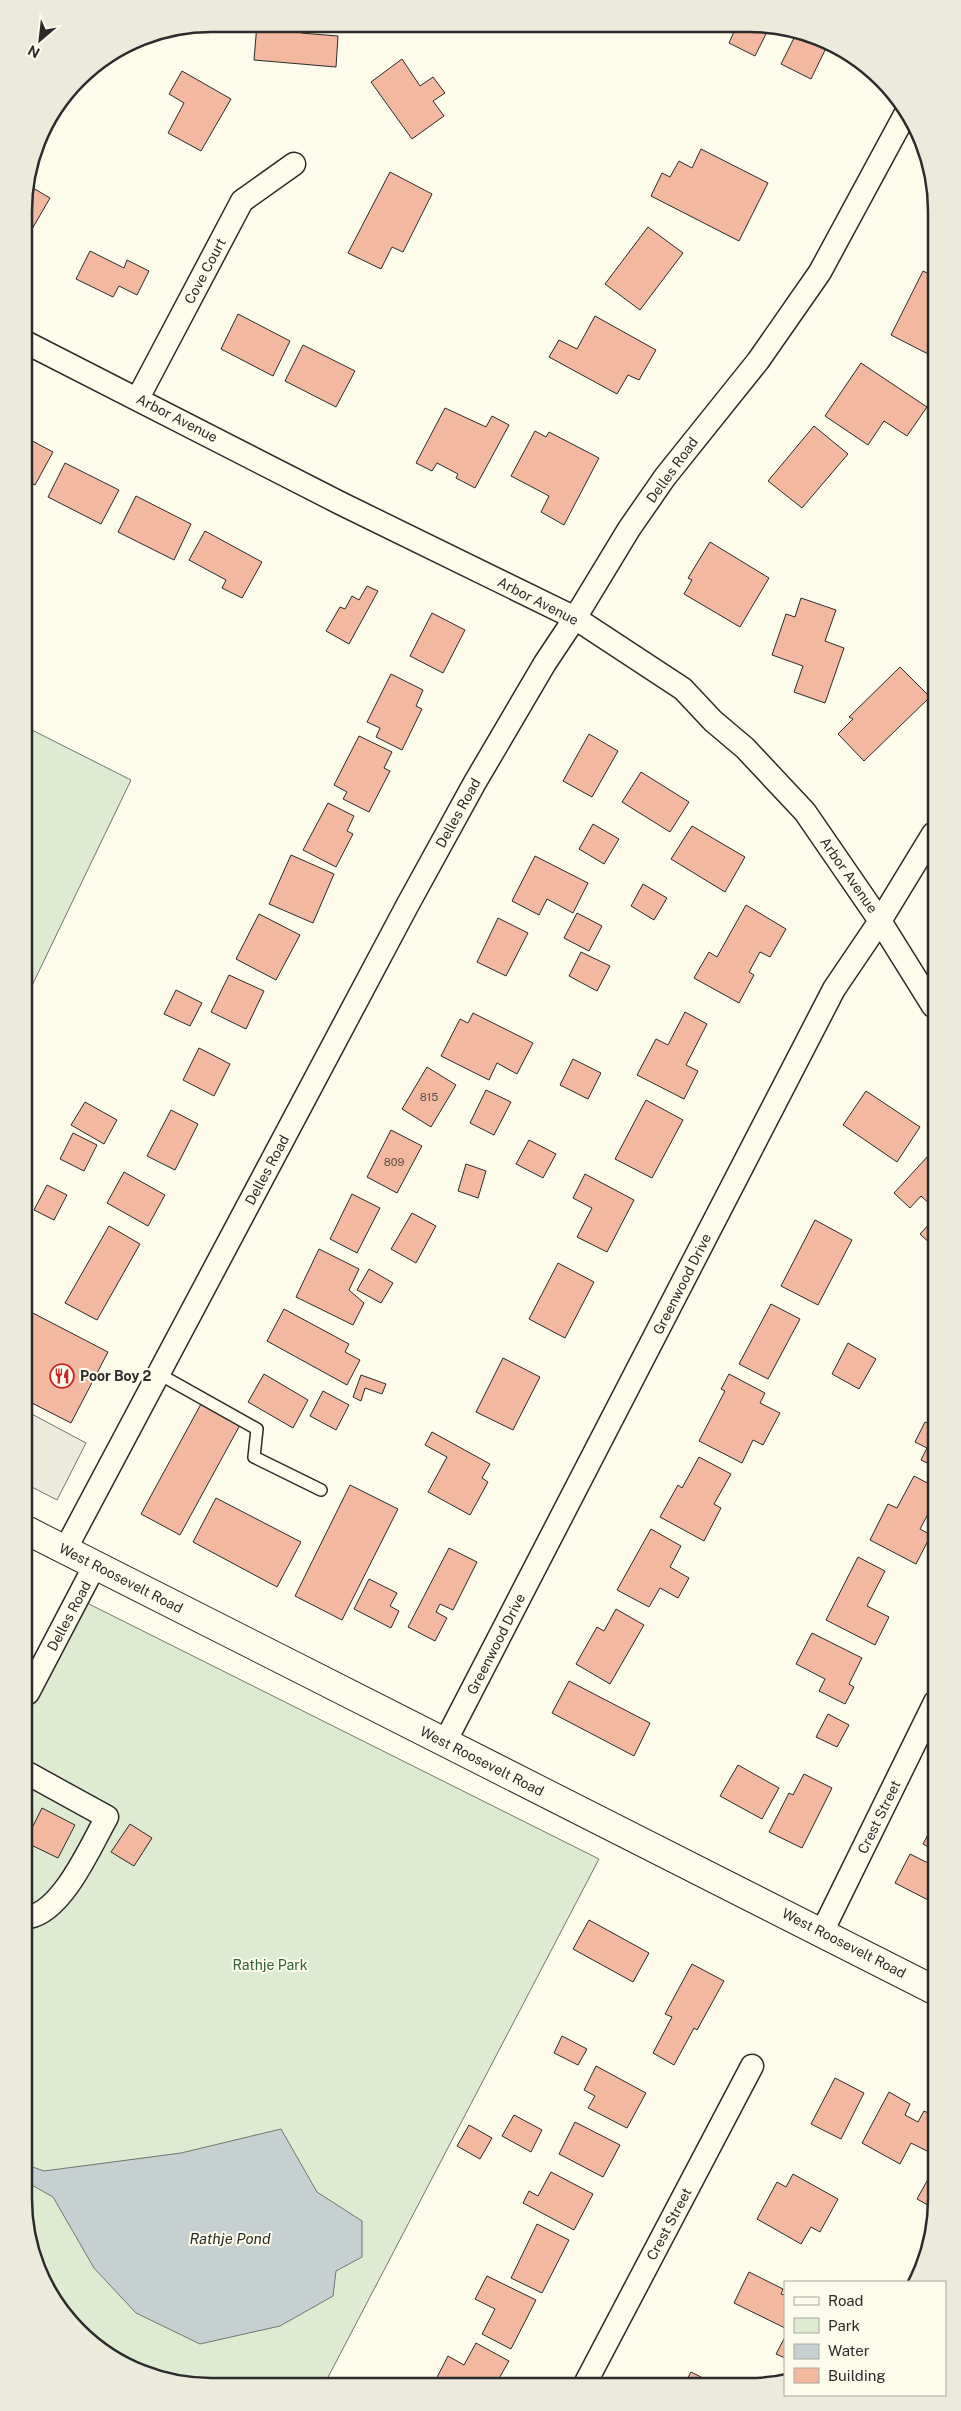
<svg xmlns="http://www.w3.org/2000/svg" width="961" height="2411" viewBox="0 0 961 2411" font-family="'Public Sans',sans-serif">
	<style>
		.green { fill: #deebd1; stroke: #74746e }
		.parking { fill: #eceadb; stroke: #74746e }
		.water { fill: #c7d0d0; stroke: #74746e }
		.building { fill: #f2b8a0; stroke: #2b2b2b }
		.lines { fill: none; stroke-linecap: round; stroke-linejoin: round }
		.lane-casing { stroke: #2b2b2b; stroke-width: 14 }
		.street-casing { stroke: #2b2b2b; stroke-width: 25 }
		.primary-casing { stroke: #2b2b2b; stroke-width: 30 }
		.lane { stroke: #fdfbea; stroke-width: 11 }
		.street { stroke: #fdfbea; stroke-width: 22 }
		.primary { stroke: #fdfbea; stroke-width: 28 }
		.labels { text-anchor: middle; stroke-width: 4; stroke-linejoin: round; paint-order: stroke }
		.number-label { font-size: 11px; fill: #5d4e48 }
		.street-label { font-size: 14px; fill: #2b2b2b; stroke: #fdfbea }
		.poi-label { font-size: 14px; font-weight: bold; fill: #2b2b2b; stroke: #fdfbea; text-anchor: start }
		.park-label { font-size: 14px; fill: #34623c; stroke: #fdfbea }
		.water-label { font-size: 15px; font-style: italic; fill: #2b2b2b; stroke: #fdfbea }
		.rim { fill: none; stroke: #2b2b2b; stroke-width: 2.5 }
	</style>
	<rect width="100%" height="100%" fill="#fdfbea"/>
	<path class="green" d="M26,727L131,780L26,998Z
		M85,1602L599,1859L325,2383L175,2384L128,2368L88,2340L49,2294L30,2248L29,1705Z"/>
	<path class="parking" d="M28,1412L86,1443L57,1500L28,1485Z"/>
	<path class="water" d="M281,2129L317,2192L362,2221V2257L336,2271L333,2296L280,2326L200,2344L136,2313L94,2268L53,2197L30,2184V2166L44,2171L181,2153Z"/>
	<path class="building" d="M257,24H302L301,33L338,36L336,67L254,60Z
		M736,27H757L767,32L755,56L729,43Z
		M791,29L829,42L811,79L781,64L796,34L790,31Z
		M402,59L420,86L433,77L445,93L433,101L444,116L412,139L371,82Z
		M182,71L231,99L201,151L168,133L184,103L169,94Z
		M701,149L768,183L739,241L651,196L662,173L670,177L679,161L692,168Z
		M390,172L432,194L403,252L392,247L381,269L348,253Z
		M28,185L50,198L24,243V199Z
		M648,227L683,253L640,310L605,284Z
		M90,251L124,268L127,260L149,271L137,295L119,286L113,297L76,279Z
		M923,271L931,275L930,355L891,335Z
		M238,314L290,341L273,376L221,349Z
		M595,316L656,350L639,380L628,375L617,394L549,357L559,340L577,349Z
		M303,345L355,371L336,407L285,381Z
		M861,363L927,407L907,436L884,421L868,445L825,416Z
		M445,408L486,427L492,416L509,425L475,488L456,478L458,474L437,463L432,471L416,463Z
		M814,426L848,454L802,508L768,481Z
		M535,431L546,437L549,432L599,458L564,525L541,512L549,496L511,476Z
		M25,437L53,452L35,485L25,479Z
		M65,463L119,490L101,524L48,497Z
		M136,496L191,524L174,560L118,532Z
		M205,531L262,562L242,598L222,588L226,580L189,560Z
		M710,542L769,578L740,627L684,594L692,580L688,578Z
		M367,586L378,591L349,644L326,631L340,607L345,609L352,596L359,600Z
		M801,598L836,610L825,641L844,648L825,703L794,692L803,666L772,655L786,614L795,617Z
		M432,613L465,630L443,673L410,656Z
		M900,667L930,697L864,761L838,734L853,719L849,717Z
		M391,674L423,690L416,706L422,709L402,750L376,737L380,728L367,722Z
		M589,734L618,751L592,797L563,781Z
		M359,736L392,752L384,768L390,771L369,812L343,799L347,792L334,785Z
		M641,772L689,802L670,832L622,802Z
		M328,803L354,816L347,831L353,834L336,867L303,850Z
		M593,824L619,839L604,864L579,849Z
		M692,826L745,857L725,892L671,859Z
		M291,855L334,874L313,923L269,904Z
		M535,856L588,883L573,913L547,899L539,915L512,901Z
		M643,884L667,898L654,920L631,906Z
		M746,905L786,929L770,957L760,952L749,972L754,975L739,1003L694,978L709,952L717,957Z
		M577,913L602,926L589,951L564,938Z
		M259,914L300,935L276,980L236,959Z
		M498,918L528,933L506,976L477,962Z
		M581,952L610,966L597,991L569,976Z
		M229,975L264,991L246,1029L211,1012Z
		M176,990L202,1003L190,1026L164,1014Z
		M685,1012L707,1024L686,1065L698,1071L684,1099L637,1075L656,1039L668,1045Z
		M473,1013L533,1043L517,1074L497,1063L489,1080L441,1056L460,1019L468,1023Z
		M199,1048L230,1064L214,1096L183,1080Z
		M573,1059L601,1073L588,1099L560,1085Z
		M427,1067L456,1085L431,1127L402,1109Z
		M486,1090L511,1102L494,1135L470,1123Z
		M866,1091L920,1127L897,1162L843,1125Z
		M646,1100L683,1120L652,1178L615,1159Z
		M85,1102L117,1120L104,1144L71,1125Z
		M171,1110L198,1124L175,1170L147,1156Z
		M391,1130L422,1146L397,1193L367,1177Z
		M73,1133L97,1145L84,1171L60,1159Z
		M529,1140L556,1154L543,1178L516,1164Z
		M929,1155L934,1159V1208L921,1196L910,1208L894,1193Z
		M466,1164L486,1171L478,1198L458,1191Z
		M124,1172L165,1195L148,1226L107,1203Z
		M585,1174L634,1200L607,1252L577,1237L592,1208L573,1198Z
		M47,1185L67,1195L54,1220L34,1210Z
		M352,1194L380,1208L357,1253L330,1239Z
		M412,1213L436,1226L416,1263L391,1249Z
		M934,1219V1247L920,1234Z
		M815,1220L852,1240L818,1305L781,1286Z
		M109,1226L140,1244L97,1320L65,1303Z
		M319,1249L359,1269L349,1290L364,1303L353,1325L296,1297Z
		M558,1263L594,1282L565,1338L529,1319Z
		M369,1269L393,1283L381,1303L357,1290Z
		M771,1304L800,1319L768,1379L739,1364Z
		M284,1309L349,1344L345,1352L360,1360L347,1385L267,1341Z
		M27,1310L108,1352L71,1423L28,1401Z
		M848,1343L876,1359L859,1389L832,1374Z
		M503,1358L540,1377L513,1430L476,1412Z
		M264,1374L308,1400L293,1428L248,1402Z
		M729,1374L765,1393L760,1403L780,1413L763,1445L753,1440L742,1463L699,1441L725,1391L721,1389Z
		M361,1375L386,1384L382,1394L365,1388L361,1401L353,1397Z
		M323,1391L349,1405L336,1430L310,1416Z
		M201,1404L240,1425L180,1535L141,1514Z
		M925,1422L935,1426V1467L921,1460L927,1448L915,1442Z
		M432,1432L490,1464L482,1478L488,1482L470,1515L428,1492L447,1457L425,1445Z
		M699,1457L731,1474L714,1504L721,1508L704,1541L660,1517L678,1485L682,1488Z
		M914,1476L935,1487V1501L920,1529L931,1535L916,1564L870,1540L888,1504L897,1508Z
		M350,1485L398,1509L342,1620L295,1596Z
		M216,1498L301,1542L277,1587L193,1542Z
		M651,1529L681,1546L670,1567L689,1578L678,1598L660,1588L649,1607L617,1590Z
		M449,1548L477,1562L453,1610L440,1604L436,1612L447,1618L435,1641L408,1627Z
		M858,1557L885,1571L867,1606L889,1617L875,1645L826,1620Z
		M369,1579L397,1593L390,1606L399,1611L391,1628L354,1609Z
		M616,1609L644,1625L610,1684L576,1664L597,1627L604,1631Z
		M812,1633L862,1658L849,1684L854,1687L845,1704L819,1691L825,1679L796,1664Z
		M569,1681L650,1723L634,1756L552,1713Z
		M828,1714L849,1725L837,1747L816,1737Z
		M738,1765L779,1788L762,1819L720,1796Z
		M804,1774L832,1788L802,1848L769,1832L789,1793L793,1795Z
		M42,1808L75,1825L58,1858L29,1844V1834Z
		M934,1823L936,1824V1851L923,1844Z
		M130,1824L152,1838L134,1866L111,1852Z
		M910,1854L936,1867V1894L932,1902L895,1883Z
		M589,1920L649,1953L633,1982L573,1949Z
		M692,1964L724,1981L697,2030L694,2028L674,2065L653,2053L672,2017L665,2014Z
		M562,2036L587,2049L578,2065L554,2053Z
		M596,2066L646,2093L627,2128L588,2108L595,2096L584,2090Z
		M835,2078L864,2093L841,2139L811,2124Z
		M889,2092L910,2104L905,2115L918,2122L924,2111L937,2117V2132L927,2151L911,2143L900,2164L862,2143Z
		M514,2115L542,2130L531,2152L502,2136Z
		M575,2122L620,2145L603,2177L559,2154Z
		M469,2125L492,2138L480,2159L457,2146Z
		M551,2172L593,2194L574,2230L523,2203L529,2191L538,2196Z
		M932,2172L937,2175V2206L935,2209L917,2199Z
		M793,2174L838,2199L820,2232L811,2227L801,2244L757,2219L777,2182L786,2187Z
		M537,2224L569,2240L542,2293L511,2278Z
		M749,2272L783,2289L781,2294L785,2295V2328L734,2303Z
		M487,2276L536,2300L511,2349L482,2334L495,2309L475,2299Z
		M785,2337V2358L776,2354Z
		M476,2343L509,2361L497,2382L434,2383L448,2356L464,2365Z
		M691,2372L709,2381H686Z"/>
	<g class="lines">
		<g class="lane-casing">
			<path id="lane" d="M159,1374L257,1429L254,1457L321,1490"/>
		</g>
		<g class="street-casing">
			<path id="street" d="M25,342L340,503L575,618L683,689L713,721L745,748L805,812L880,921L933,1006
				M138,398L242,201L294,164
				M65,1550L407,906L474,784L545,663L575,618L629,529L665,477L758,361L820,272L907,111
				M28,1693L95,1565
				M445,1742L834,989L880,921L933,834
				M29,1774L107,1817C91,1845 63,1911 29,1917
				M822,1932L935,1702
				M586,2382L752,2066"/>
		</g>
		<g class="primary-casing">
			<path id="primary" d="M28,1531L936,1991"/>
		</g>
		<use href="#lane" class="lane"/>
		<use href="#street" class="street"/>
		<use href="#primary" class="primary"/>
	</g>
	<defs>
		<g id="restaurant-ring" transform="scale(1.25)"><circle r="9.5" fill="#fdfbea" stroke="#c62828" stroke-width="1.5"/><path d="M-5-6h1v4h1v-4h1v4h1v-4h1v5L-1.5 .5V6h-2V.5L-5-1ZM5-6V6H3V1.5H1.5Q1.5-4 5-6Z" fill="#c62828"/></g>
	</defs>
	<g fill-rule="evenodd">
		<use href="#restaurant-ring" x="62" y="1376"/>
	</g>
	<g class="labels">
		<g class="number-label">
			<text x="429" y="1101">815</text>
			<text x="394" y="1166">809</text>
		</g>
		<g class="street-label">
			<text transform="translate(205 271) rotate(-62)" y="5">Cove Court</text>
			<text transform="translate(177 418) rotate(27)" y="5">Arbor Avenue</text>
			<text transform="translate(672 470) rotate(-54)" y="5">Delles Road</text>
			<text transform="translate(538 601) rotate(27)" y="5">Arbor Avenue</text>
			<text transform="translate(458 813) rotate(-61)" y="5">Delles Road</text>
			<text transform="translate(849 875) rotate(55)" y="5">Arbor Avenue</text>
			<text transform="translate(267 1170) rotate(-62)" y="5">Delles Road</text>
			<text transform="translate(682 1284) rotate(-63)" y="5">Greenwood Drive</text>
			<text transform="translate(121 1578) rotate(27)" y="5">West Roosevelt Road</text>
			<text transform="translate(69 1616) rotate(-62)" y="5">Delles Road</text>
			<text transform="translate(496 1644) rotate(-63)" y="5">Greenwood Drive</text>
			<text transform="translate(482 1761) rotate(27)" y="5">West Roosevelt Road</text>
			<text transform="translate(879 1817) rotate(-64)" y="5">Crest Street</text>
			<text transform="translate(844 1943) rotate(27)" y="5">West Roosevelt Road</text>
			<text transform="translate(669 2224) rotate(-62)" y="5">Crest Street</text>
		</g>
		<g class="poi-label">
			<text x="80" y="1381">Poor Boy 2</text>
		</g>
		<g class="park-label">
			<text x="270" y="1970">Rathje Park</text>
		</g>
		<g class="water-label">
			<text x="230" y="2244">Rathje Pond</text>
		</g>
	</g>
	<path d="M0 0H961V2411H0ZM211 32H749A179 179 0 0 1 928 211V2199A179 179 0 0 1 749 2378H211A179 179 0 0 1 32 2199V211A179 179 0 0 1 211 32Z" fill="#eceadb" fill-rule="evenodd"/>
	<path class="rim" d="M211 32H749A179 179 0 0 1 928 211V2199A179 179 0 0 1 749 2378H211A179 179 0 0 1 32 2199V211A179 179 0 0 1 211 32Z"/>
	<rect x="784" y="2281" width="162" height="115" fill="#fdfbea" stroke="#a9a89e"/>
	<rect x="794" y="2297" width="25" height="8" fill="#fdfbea" stroke="#a9a89e"/>
	<text x="828" y="2306" font-size="15" fill="#2b2b2b">Road</text>
	<rect x="794" y="2318" width="25" height="15" fill="#deebd1" stroke="#a9a89e"/>
	<text x="828" y="2331" font-size="15" fill="#2b2b2b">Park</text>
	<rect x="794" y="2344" width="25" height="15" fill="#c7d0d0" stroke="#a9a89e"/>
	<text x="828" y="2356" font-size="15" fill="#2b2b2b">Water</text>
	<rect x="794" y="2368" width="25" height="15" fill="#f2b8a0" stroke="#a9a89e"/>
	<text x="828" y="2381" font-size="15" fill="#2b2b2b">Building</text>
	<g transform="translate(40 40) rotate(208)" stroke="#fdfbea" stroke-width="4" paint-order="stroke">
	<path d="M0-4L9 19L0 12L-9 19Z" fill="#2b2b2b"/>
	<text y="-8" font-size="14" font-weight="bold" text-anchor="middle" fill="#2b2b2b">N</text>
	</g>
</svg>
